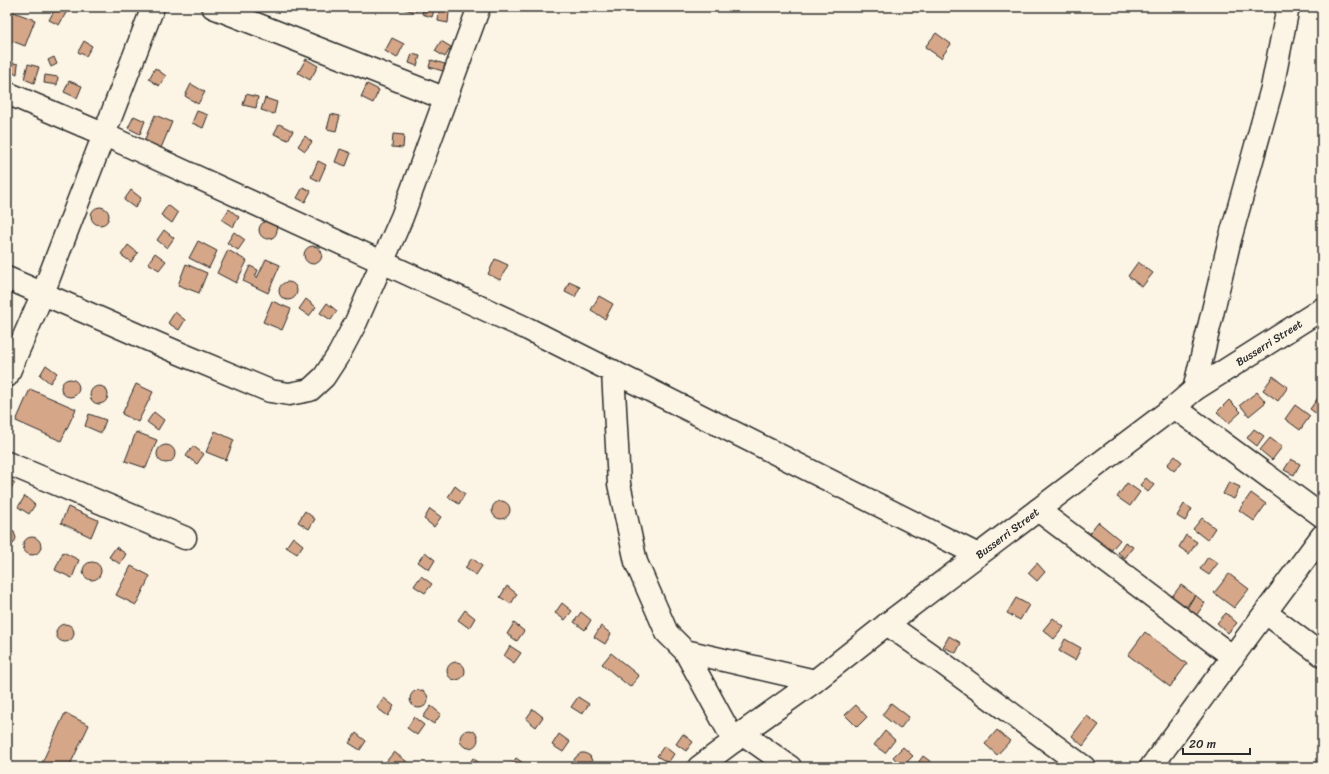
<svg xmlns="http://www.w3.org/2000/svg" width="1329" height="774" viewBox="0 0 1329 774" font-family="Sriracha,sans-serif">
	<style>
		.building { fill: #d5a688; stroke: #2b2b2b }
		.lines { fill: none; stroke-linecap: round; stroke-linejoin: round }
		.street-casing { stroke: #2b2b2b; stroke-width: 25 }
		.secondary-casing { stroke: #2b2b2b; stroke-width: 25 }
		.street { stroke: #fcf5e5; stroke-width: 22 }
		.secondary { stroke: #fcf5e5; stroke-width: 22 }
		.labels { text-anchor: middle; stroke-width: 3.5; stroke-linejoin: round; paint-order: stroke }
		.street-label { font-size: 11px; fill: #2b2b2b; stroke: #fcf5e5 }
	</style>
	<rect width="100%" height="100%" fill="#fcf5e5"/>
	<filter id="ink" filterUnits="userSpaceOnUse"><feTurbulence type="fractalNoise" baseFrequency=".025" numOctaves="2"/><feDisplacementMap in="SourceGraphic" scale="8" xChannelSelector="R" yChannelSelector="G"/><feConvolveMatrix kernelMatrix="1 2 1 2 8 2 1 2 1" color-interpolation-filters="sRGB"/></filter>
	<g filter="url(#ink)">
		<path class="building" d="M56,7H59L67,11L59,25L49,20Z
			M405,7H416L415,12L404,9Z
			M424,7H435L432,17L422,14Z
			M8,10L35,20L25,46L7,39Z
			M439,10L449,12L448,23L438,21Z
			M936,33L951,44L941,58L925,47Z
			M392,38L404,44L397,58L385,51Z
			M84,41L92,46L86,56L78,52Z
			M441,41L451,47L445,57L435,51Z
			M412,54L420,56L417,66L409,63Z
			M54,57L57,64L51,67L48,60Z
			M306,59L318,66L310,80L298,73Z
			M431,60L445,64L443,71L429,67Z
			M9,62L18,64L17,74L8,72Z
			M28,64L39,67L34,83L24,79Z
			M155,68L166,76L159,86L149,79Z
			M45,75L58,77L57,85L44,83Z
			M69,81L82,86L77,98L64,92Z
			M191,84L205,92L198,104L185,96Z
			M367,84L379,90L373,103L361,97Z
			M246,94L258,97L256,108L243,105Z
			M265,98L277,102L274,114L261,110Z
			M197,111L208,115L203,128L192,123Z
			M331,114L340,116L336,131L327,129Z
			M155,115L172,122L161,148L144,141Z
			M134,116L145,121L140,134L128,128Z
			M279,124L293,131L288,140L274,134Z
			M393,134L404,135L403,148L392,147Z
			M305,136L312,142L305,151L298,146Z
			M340,149L351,153L346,166L335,162Z
			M318,161L326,165L319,181L311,177Z
			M303,187L311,191L305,202L297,198Z
			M131,190L141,198L135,208L124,200Z
			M168,205L178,213L172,223L161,215Z
			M91 216a9 9 0 1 1 18 0a9 9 0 1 1-18 0Z
			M229,209L239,217L233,227L222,220Z
			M259 230a9 9 0 1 1 18 0a9 9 0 1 1-18 0Z
			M164,230L174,238L167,248L157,240Z
			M234,232L245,240L238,250L227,243Z
			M198,241L217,251L209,268L189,258Z
			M128,245L138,253L131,262L121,255Z
			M304 255a9 9 0 1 1 18 0a9 9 0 1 1-18 0Z
			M228,250L247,261L236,283L217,273Z
			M155,253L166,261L159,270L148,263Z
			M266,259L280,265L268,293L243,281L250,266L258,270L255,277L257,278Z
			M495,259L508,265L500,280L488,274Z
			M1138,262L1153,273L1142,287L1128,276Z
			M186,264L207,273L199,293L178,285Z
			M569,282L580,287L575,297L565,292Z
			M279 291a9 9 0 1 1 18 0a9 9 0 1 1-18 0Z
			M599,296L613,304L605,319L591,310Z
			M306,299L316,307L309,316L299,309Z
			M272,301L291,309L282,330L263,322Z
			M327,303L337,311L331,320L320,313Z
			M175,312L185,320L179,330L168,323Z
			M46,365L57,373L50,383L40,375Z
			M1273,376L1288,387L1278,401L1263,390Z
			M61 388a9 9 0 1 1 18 0a9 9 0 1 1-18 0Z
			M136,384L153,392L138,422L122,414Z
			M90 395a9 9 0 1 1 18 0a9 9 0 1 1-18 0Z
			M30,389L76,409L61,441L16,421Z
			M1257,392L1266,402L1249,416L1240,405Z
			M1320,395L1322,397V418L1310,409Z
			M1229,400L1241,412L1229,423L1217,412Z
			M1295,405L1310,416L1300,430L1285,419Z
			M154,412L164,420L158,430L147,422Z
			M89,414L106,420L101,433L85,426Z
			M1254,429L1264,436L1257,446L1247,438Z
			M215,431L234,440L226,460L206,452Z
			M136,432L157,440L146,468L125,461Z
			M1270,438L1282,447L1272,460L1260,450Z
			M157 454a9 9 0 1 1 18 0a9 9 0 1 1-18 0Z
			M193,446L204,454L197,464L186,456Z
			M1175,456L1182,462L1174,471L1167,465Z
			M1291,459L1300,464L1294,475L1284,470Z
			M7,477L15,483L8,492L7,491Z
			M1146,478L1154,485L1148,492L1140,485Z
			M1229,482L1240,487L1234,499L1223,494Z
			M1127,483L1140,492L1130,506L1117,497Z
			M455,486L465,494L459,504L448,497Z
			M1251,493L1266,504L1254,521L1239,510Z
			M25,496L35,505L29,514L18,507Z
			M492 510a9 9 0 1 1 18 0a9 9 0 1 1-18 0Z
			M1184,504L1192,509L1185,521L1177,516Z
			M68,507L98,520L91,537L61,523Z
			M430,509L441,517L434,527L424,519Z
			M305,511L315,519L309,529L298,522Z
			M1202,518L1215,528L1207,540L1193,529Z
			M1098,522L1120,540L1108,554L1086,537Z
			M7,529L14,532L16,538L14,543L12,545L7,547Z
			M1186,535L1197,542L1189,554L1179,547Z
			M293,537L303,545L297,554L286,547Z
			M23 546a9 9 0 1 1 18 0a9 9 0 1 1-18 0Z
			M1125,542L1133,547L1125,558L1118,553Z
			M116,547L126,554L120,564L109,557Z
			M63,552L79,560L72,578L55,570Z
			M425,552L435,560L429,570L418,562Z
			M1208,557L1218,563L1209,575L1200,569Z
			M472,558L482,566L476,575L465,568Z
			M83 571a9 9 0 1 1 18 0a9 9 0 1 1-18 0Z
			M1037,563L1045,572L1037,581L1028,573Z
			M131,566L150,576L136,605L116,595Z
			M1229,574L1249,589L1234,608L1214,593Z
			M421,576L432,584L425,593L414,586Z
			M1181,585L1195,595L1184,610L1170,599Z
			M507,586L517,594L511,604L500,597Z
			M1195,595L1205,603L1196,616L1186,610Z
			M1016,598L1029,605L1020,620L1007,613Z
			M562,603L572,611L565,620L555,613Z
			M465,610L475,618L469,628L458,620Z
			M581,612L591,620L585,630L574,622Z
			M1226,613L1237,623L1228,633L1217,623Z
			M1053,618L1064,627L1054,639L1043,630Z
			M514,623L524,631L517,641L507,634Z
			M56 633a9 9 0 1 1 18 0a9 9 0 1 1-18 0Z
			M601,626L611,634L605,644L594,637Z
			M1145,632L1187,664L1170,687L1128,655Z
			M949,636L961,643L956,653L943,647Z
			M1065,639L1081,648L1075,660L1059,651Z
			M510,646L521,653L514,663L504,656Z
			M611,653L639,676L630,687L602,664Z
			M447 671a9 9 0 1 1 18 0a9 9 0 1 1-18 0Z
			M410 699a9 9 0 1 1 18 0a9 9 0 1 1-18 0Z
			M578,697L589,704L582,714L571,707Z
			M384,698L394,706L388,716L377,708Z
			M891,703L909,717L900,729L882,715Z
			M856,705L867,717L857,727L845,715Z
			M431,706L441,714L434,724L423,717Z
			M533,709L543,717L536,727L526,719Z
			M65,713L89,725L69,767H40Z
			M1087,716L1099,725L1083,746L1072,736Z
			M414,717L424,725L417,735L407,728Z
			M997,730L1010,741L997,755L985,744Z
			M460 739a9 9 0 1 1 18 0a9 9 0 1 1-18 0Z
			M885,731L895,740L885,753L874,745Z
			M356,733L366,741L360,750L349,743Z
			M559,734L570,742L563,752L552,745Z
			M683,734L693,742L686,751L676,744Z
			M664,746L674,754L668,763L657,756Z
			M903,747L913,756L902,767L893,757Z
			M394,752L414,767H389L385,763Z
			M581,753H585L590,756L592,761L590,767L576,766L574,760L575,758Z
			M923,756L938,767H915Z
			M473,758L483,766L482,767H467Z
			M516,758L526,765L525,767H510Z"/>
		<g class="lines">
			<g class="street-casing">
				<path id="street" d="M213,7L446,99
					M7,93L103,134L528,329L978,555
					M7,278L179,353L270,391L289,394L310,390L324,377L339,354L356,322L402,217L479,7
					M613,371L619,484L636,562L667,633L685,651L734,741
					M7,376L43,293L153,7
					M1194,390L1230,239L1272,88L1288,7
					M1174,407L1322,516
					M7,463L185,538
					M1038,510L1233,657
					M1266,613L1322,655
					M887,624L941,662L1084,767
					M685,651L815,681
					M742,733L790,767
					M1151,767L1322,536"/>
			</g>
			<g class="secondary-casing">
				<g id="secondary">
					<path id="s1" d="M699,767L734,741L742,733L815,681L887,624L1174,407L1194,390L1322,309"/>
				</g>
			</g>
			<use href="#street" class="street"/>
			<use href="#secondary" class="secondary"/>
		</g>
	</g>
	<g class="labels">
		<g class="street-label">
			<text dy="4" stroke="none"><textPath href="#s1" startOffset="711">Busserri Street</textPath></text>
			<text dy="4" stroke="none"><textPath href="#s1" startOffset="387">Busserri Street</textPath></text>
		</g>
	</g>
	<rect width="1329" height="774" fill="none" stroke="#fcf5e5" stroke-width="24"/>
	<rect x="12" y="12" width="1305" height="750" fill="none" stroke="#2b2b2b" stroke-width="1.5" filter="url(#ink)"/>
	<path d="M1183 748v6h67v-6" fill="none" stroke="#2b2b2b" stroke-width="2"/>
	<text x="1189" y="748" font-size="12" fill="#2b2b2b" stroke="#fcf5e5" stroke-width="3" paint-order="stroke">20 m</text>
</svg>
